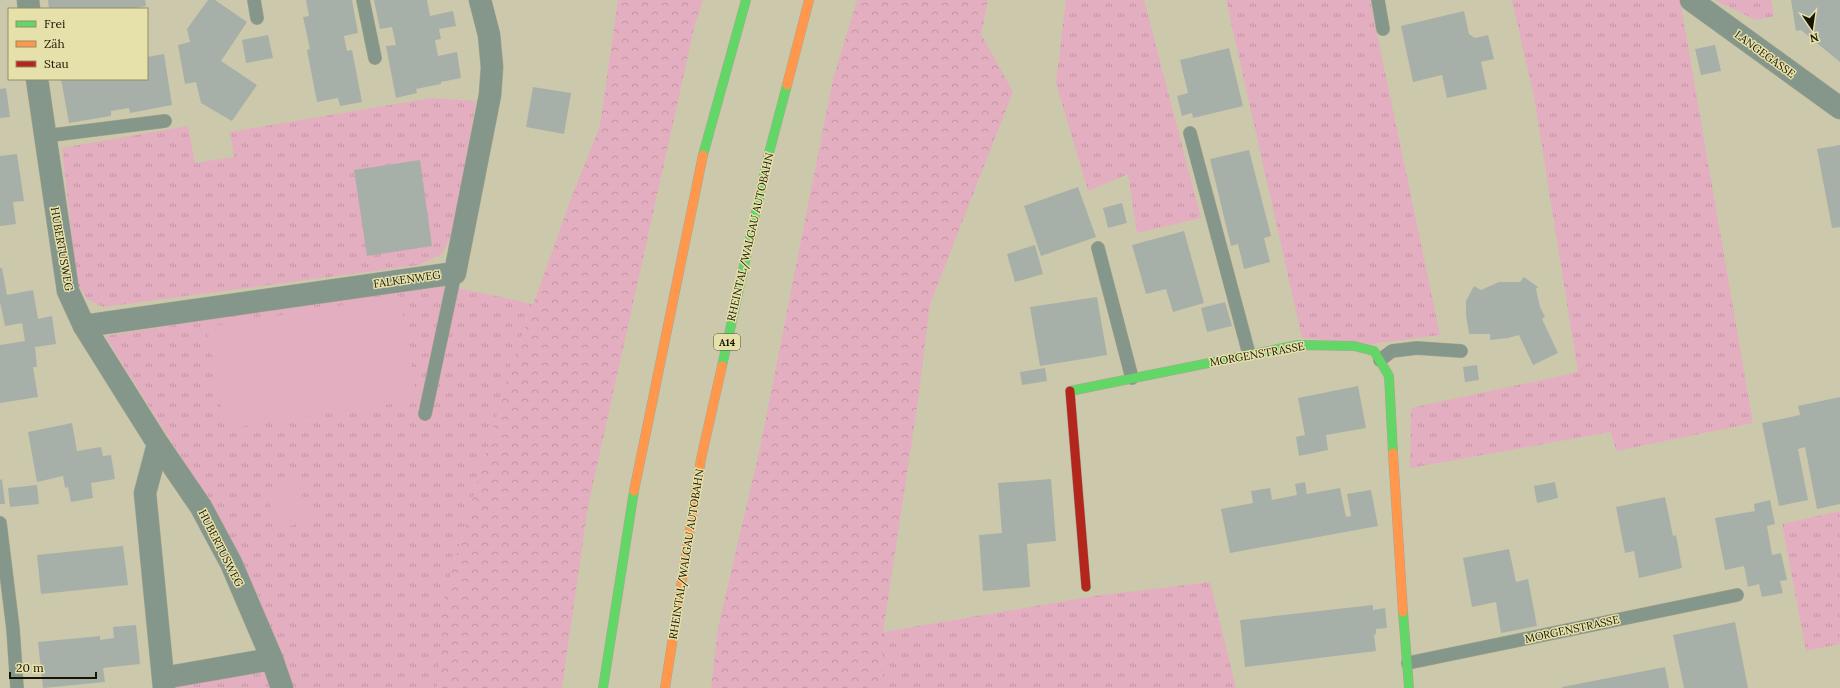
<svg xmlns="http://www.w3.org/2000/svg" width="1840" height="688" viewBox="0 0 1840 688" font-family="Lora,serif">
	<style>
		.grass { fill: url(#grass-tufts) }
		.forest { fill: url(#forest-crowns) }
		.garden { fill: #e3aec0 }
		.building { fill: #a7b0a8 }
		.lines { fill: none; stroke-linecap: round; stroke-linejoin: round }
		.lane-casing { stroke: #a9a68f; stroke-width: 14 }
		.street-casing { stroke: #a9a68f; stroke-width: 23 }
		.fast-casing { stroke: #a9a68f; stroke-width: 10 }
		.slow-casing { stroke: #a9a68f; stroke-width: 10 }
		.jam-casing { stroke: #a9a68f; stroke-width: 10 }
		.lane { stroke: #85978a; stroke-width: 13 }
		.street { stroke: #85978a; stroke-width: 22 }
		.fast { stroke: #63d668; stroke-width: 9 }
		.slow { stroke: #ff974d; stroke-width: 9 }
		.jam { stroke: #b3261e; stroke-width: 9 }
		.labels { text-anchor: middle; stroke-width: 3; stroke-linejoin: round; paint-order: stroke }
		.shield { fill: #e6e0aa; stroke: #555134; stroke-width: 1 }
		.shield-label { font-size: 10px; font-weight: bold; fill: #171402 }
		.street-label { font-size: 11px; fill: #171402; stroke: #e6e0aa }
	</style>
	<defs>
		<pattern id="grass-tufts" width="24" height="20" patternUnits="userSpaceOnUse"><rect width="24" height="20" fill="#e3aec0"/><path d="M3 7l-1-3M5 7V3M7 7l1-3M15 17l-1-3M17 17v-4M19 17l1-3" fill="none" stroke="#c295a3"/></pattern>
		<pattern id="forest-crowns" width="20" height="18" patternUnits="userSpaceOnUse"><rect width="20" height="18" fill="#e3aec0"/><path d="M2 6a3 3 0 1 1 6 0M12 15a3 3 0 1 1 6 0" fill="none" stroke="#c295a3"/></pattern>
	</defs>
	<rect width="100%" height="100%" fill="#ccc8ab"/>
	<path class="grass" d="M1066,0H1144L1201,218L1137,233L1128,174L1088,191L1056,83Z
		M1226,0H1370L1440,335L1370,344L1302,338Z
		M1512,0H1680L1753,423L1616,451L1611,432L1410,468L1411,408L1578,372L1534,97Z
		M1714,0H1771L1774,16L1756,20Z
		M431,98L476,101L453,232L442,254L419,265L103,307L87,299L77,283L62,148L188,126L195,163L234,157L230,132Z
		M434,283L533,304L509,372L443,602L437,688H169L278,660L259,597L204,494L105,336Z
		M1840,511V644L1806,651L1782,524Z
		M1210,582L1236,688H882L883,632L1095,596Z"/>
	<path class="forest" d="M618,0H703L695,24L588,506L562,688H437L443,602L509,372L572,196L600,126Z
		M857,0H988L981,34L1013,92L930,304L917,407L883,632L882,688H711L718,628L760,448L833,79Z"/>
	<path class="garden" d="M400,296L417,400L225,429L207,327Z
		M297,480L310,519L278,530L265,490Z"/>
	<path class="building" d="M48,0H145L146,6L129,9H49Z
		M208,0H215L247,22L221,61L257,85L232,121L201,103L196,82L185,84L178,45L190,42L187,29Z
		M306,0H352L358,33L344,36L347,51L352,50L362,102L340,106L338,98L317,102L307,50L310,49L303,17L309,16Z
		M374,0H427L430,16L453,11L456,26L439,29L441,39L435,40L438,56L457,52L461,78L441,82V84L416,89L417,93L396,98L386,46L396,45L392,27L380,29Z
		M1791,0H1840V62L1801,30L1796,31Z
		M1464,11L1469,34L1475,38L1488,35L1494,59L1481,62L1487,89L1447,98L1442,75L1413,82L1401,26Z
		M268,35L273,58L246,63L242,40Z
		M1715,45L1721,71L1701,75L1695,49Z
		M1229,48L1243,106L1193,118L1192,113L1182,116L1177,96L1188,93L1180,60Z
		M164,54L172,105L130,113L129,108L111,111V116L69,123L61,79H147V57Z
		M533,87L571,93L564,134L526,127Z
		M6,88L10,117L0,118V89Z
		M1840,145V227L1832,228L1817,149Z
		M1249,150L1271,236L1264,238L1270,262L1244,269L1238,244L1231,246L1210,159Z
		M17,154L24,201L13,202L16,224L0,226V156Z
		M420,160L432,246L367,256L354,170Z
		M1078,187L1096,237L1041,256L1024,206Z
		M1122,203L1127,223L1108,228L1103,208Z
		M1184,231L1204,303L1173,312L1166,289L1146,294L1132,245Z
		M1035,245L1043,274L1015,282L1007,254Z
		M0,268H2L7,295L33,290L38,319L52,316L56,344L35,347L37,367H33L38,397L0,403V345L25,341L22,323L5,326L0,302Z
		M1524,277L1538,287L1536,289L1540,307L1545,317L1542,319L1558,353L1533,365L1519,335L1508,338L1490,340V334H1469L1466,315V301L1474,286L1481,290L1499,282H1520Z
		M1097,297L1107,355L1040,366L1030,307Z
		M1225,302L1232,326L1207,332L1201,308Z
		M1477,365L1479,380L1465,382L1463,367Z
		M1045,368L1047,381L1022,385L1020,372Z
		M1358,386L1366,428L1326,435L1328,450L1299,456L1296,437L1305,435L1298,398Z
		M1840,397V504L1817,509L1805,447L1798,449L1808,500L1779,506L1762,423L1800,415L1798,406Z
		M72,423L77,451L101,447L103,456L111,455L115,479L91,483L93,498L71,502L68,487L65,488L63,476L37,482L28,432Z
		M2,479L5,504H0V480Z
		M1051,479L1056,541L1027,544L1030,587L983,591L979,535L1002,533L998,483Z
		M1305,482L1307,494L1340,488L1346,517L1351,516L1347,494L1371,490L1378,526L1230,553L1221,509L1253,503L1251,491L1270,488L1272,500L1297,495L1295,484Z
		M1555,482L1558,498L1537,503L1534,486Z
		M37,485L39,504L10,507L8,488Z
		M1665,497L1673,536L1676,535L1682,568L1639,578L1634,551L1625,553L1616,507Z
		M1770,500L1775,524L1767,526L1772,555L1781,553L1787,580L1780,581L1783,593L1762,597L1759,584L1748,587L1744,566L1725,570L1715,518L1755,511L1754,504Z
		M123,546L128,585L41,594L37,555Z
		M1509,549L1516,582L1528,579L1537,626L1501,633L1496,602L1472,607L1463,558Z
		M1373,605V610L1385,608L1387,628L1376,629V634L1374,635L1376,651L1245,667L1240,620Z
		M1735,622L1748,688H1684L1673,635Z
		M136,625L140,664L103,668L105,682L43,688L38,642L100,636V640L114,638L113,627Z
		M1665,667L1669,688H1562V687Z"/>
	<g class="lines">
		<g class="lane-casing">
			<path id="lane" d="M254,0L257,18
				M363,0L375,58
				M1378,0L1383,29
				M1190,133L1249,354
				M45,136L165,121
				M1098,248L1132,378
				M1380,360L1392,351L1417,348L1461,351
				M425,414L455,273
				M0,523L13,629L17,688
				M1408,663L1737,595"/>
		</g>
		<g class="street-casing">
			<path id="street" d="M28,0L29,9
				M1691,0L1840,108
				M37,79L68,291L84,326L158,444L201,507L231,563L272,659L282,688
				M84,326L455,273L490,95L492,67L489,35L480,0
				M158,444L145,493L164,688
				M163,678L272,659"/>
		</g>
		<g class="fast-casing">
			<path id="fast" d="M703,155L746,0
				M722,366L769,153L787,85
				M1070,391L1298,345L1354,346L1374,351L1389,376L1393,453
				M1403,612L1409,688
				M603,688L634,491"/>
		</g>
		<g class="slow-casing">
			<path id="slow" d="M787,85L809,0
				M1393,453L1403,612
				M634,491L703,155
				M665,688L701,459L722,366"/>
		</g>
		<g class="jam-casing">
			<path id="jam" d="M1070,391L1086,587"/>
		</g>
		<use href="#lane" class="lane"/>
		<use href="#street" class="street"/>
		<use href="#fast" class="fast"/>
		<use href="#slow" class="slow"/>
		<use href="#jam" class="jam"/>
	</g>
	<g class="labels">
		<rect class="shield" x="714" y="334" width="26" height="16" rx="3"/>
		<g class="shield-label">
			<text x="727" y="346">A14</text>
		</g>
		<g class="street-label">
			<text transform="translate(1765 54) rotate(36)" y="4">LANGEGASSE</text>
			<text transform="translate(750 237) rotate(-77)" y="4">RHEINTAL/WALGAU AUTOBAHN</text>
			<text transform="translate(62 249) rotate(80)" y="4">HUBERTUSWEG</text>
			<text transform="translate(407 279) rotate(-8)" y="4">FALKENWEG</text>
			<text transform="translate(1257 354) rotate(-10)" y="4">MORGENSTRASSE</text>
			<text transform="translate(221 548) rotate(63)" y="4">HUBERTUSWEG</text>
			<text transform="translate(686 554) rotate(-81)" y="4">RHEINTAL/WALGAU AUTOBAHN</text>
			<text transform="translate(1572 629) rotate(-12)" y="4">MORGENSTRASSE</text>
		</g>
	</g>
	<rect x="8" y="8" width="140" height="72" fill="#e6e0aa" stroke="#938e67"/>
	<rect x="16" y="21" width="20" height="6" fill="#63d668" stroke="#938e67"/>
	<text x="44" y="28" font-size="12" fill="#171402">Frei</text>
	<rect x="16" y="41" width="20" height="6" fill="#ff974d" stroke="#938e67"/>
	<text x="44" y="48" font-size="12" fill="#171402">Zäh</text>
	<rect x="16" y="61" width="20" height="6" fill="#b3261e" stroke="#938e67"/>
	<text x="44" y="68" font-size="12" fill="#171402">Stau</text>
	<g transform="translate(1812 28) rotate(167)" stroke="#e6e0aa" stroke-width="3" paint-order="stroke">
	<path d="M0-3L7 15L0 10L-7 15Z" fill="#171402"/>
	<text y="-6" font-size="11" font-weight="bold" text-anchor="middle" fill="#171402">N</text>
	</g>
	<path d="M10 672v6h86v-6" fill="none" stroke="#171402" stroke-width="2"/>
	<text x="16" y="672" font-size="12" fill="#171402" stroke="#e6e0aa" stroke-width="3" paint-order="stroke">20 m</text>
</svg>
